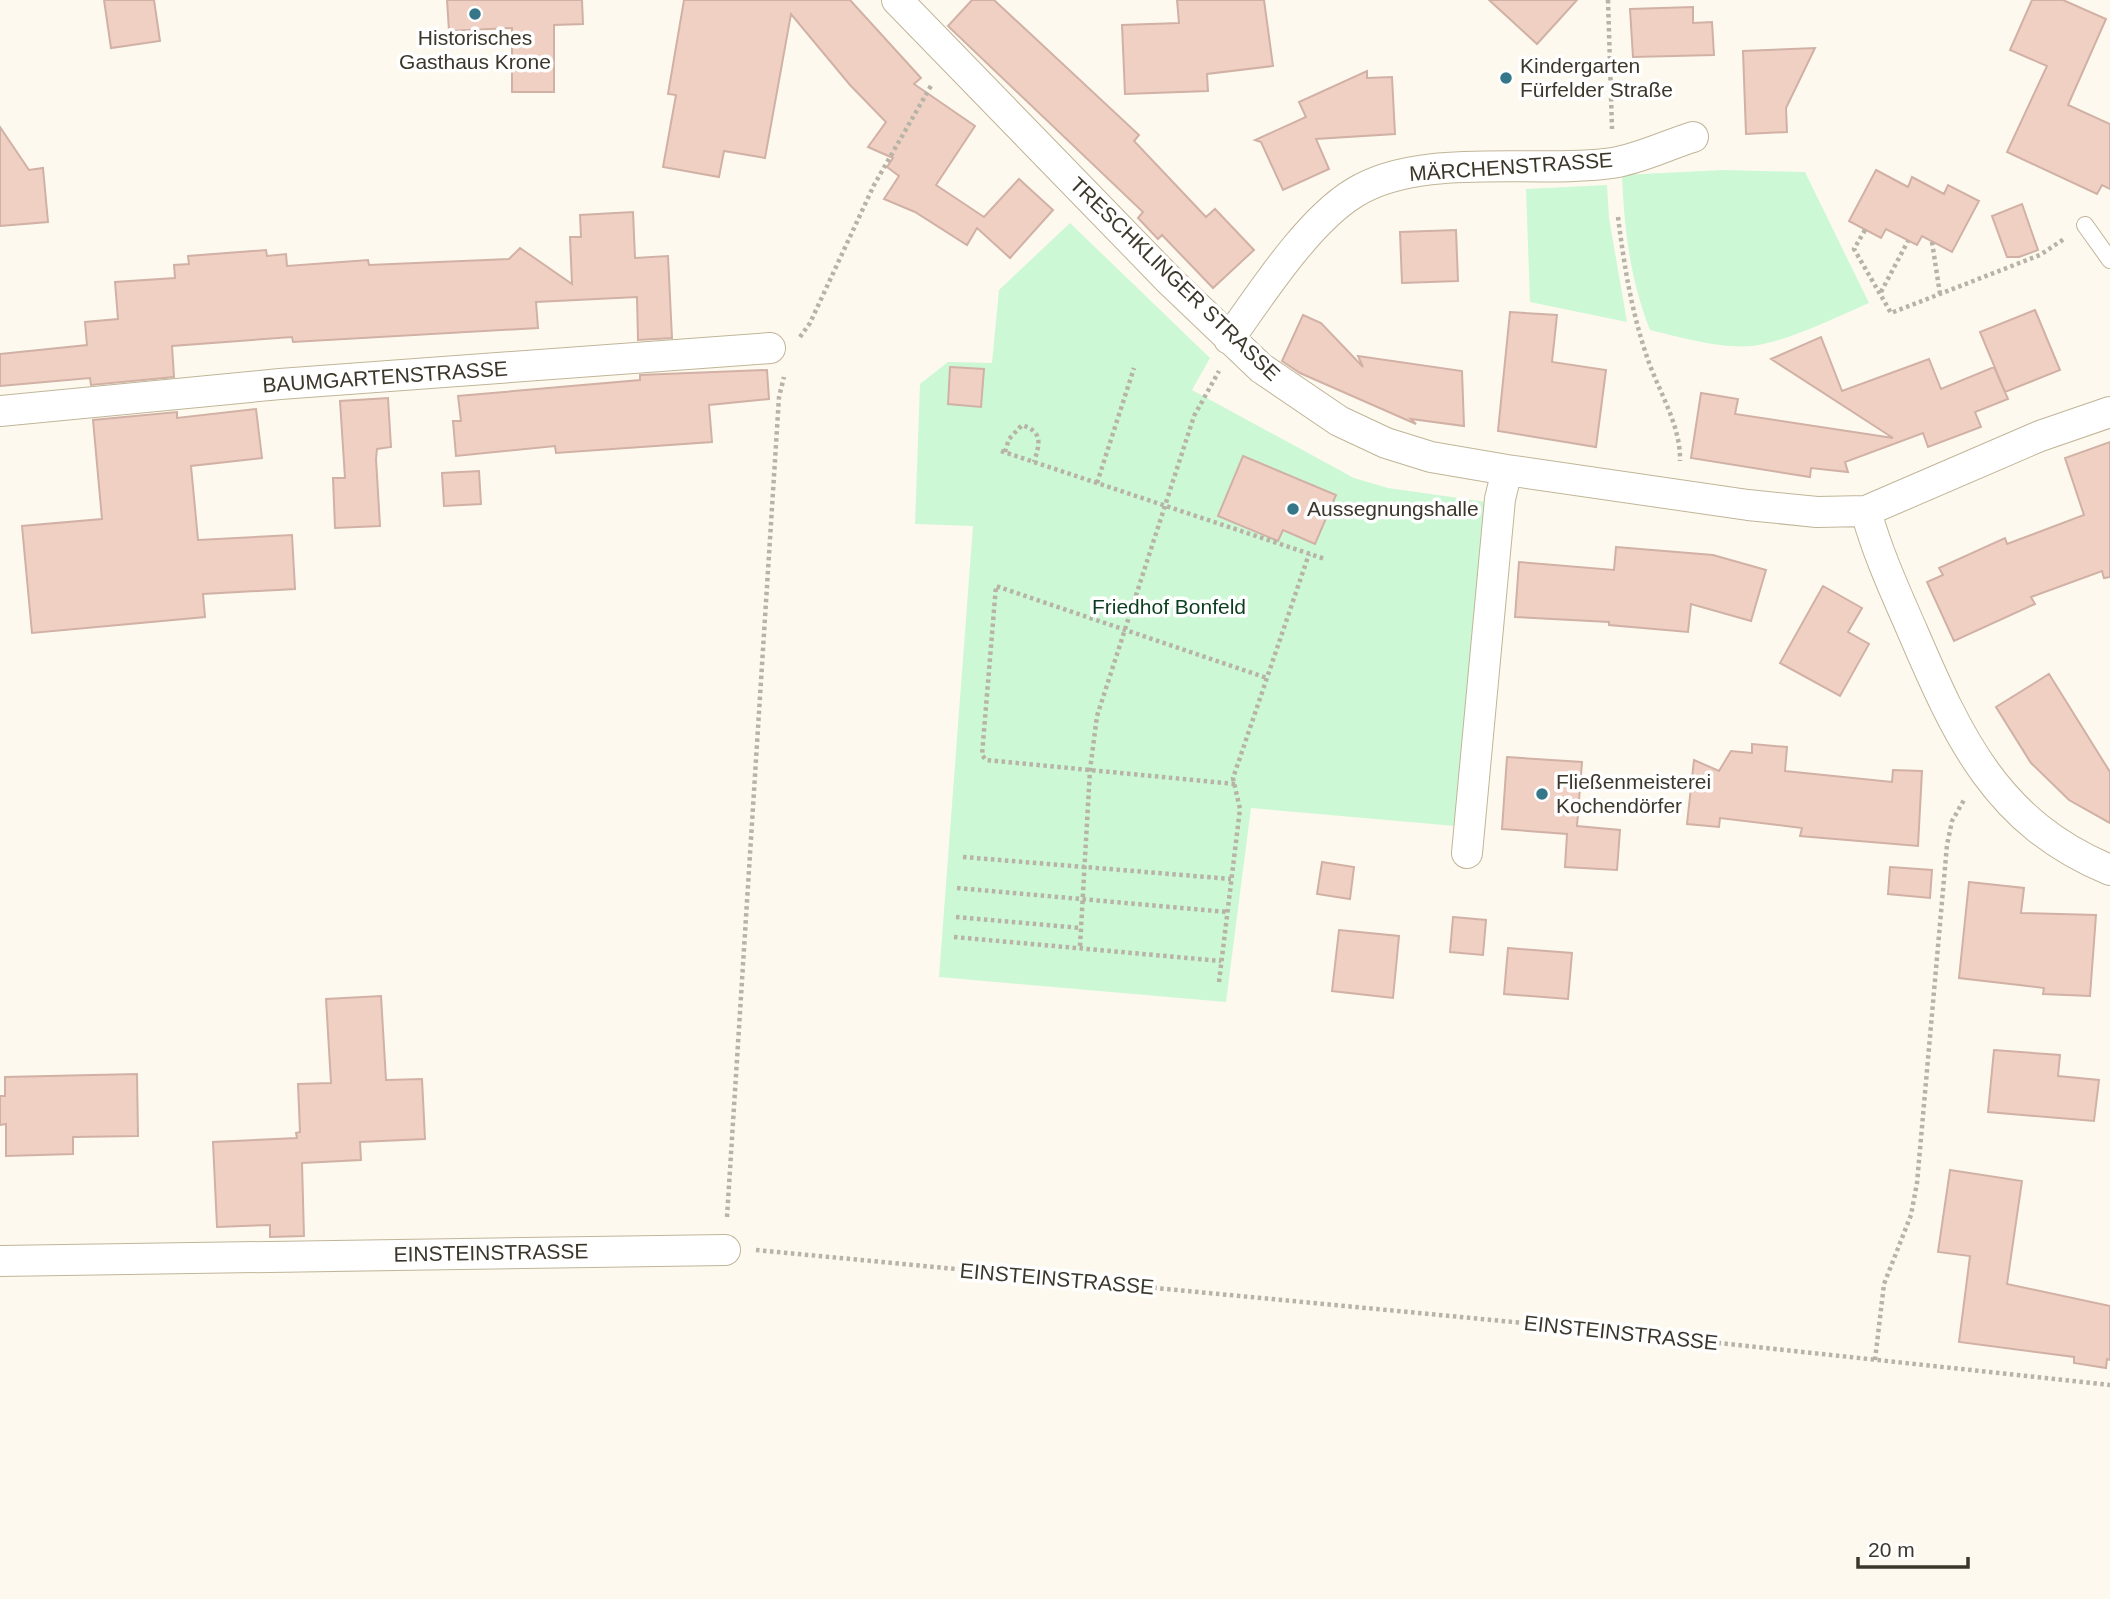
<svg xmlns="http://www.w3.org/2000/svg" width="2110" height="1599" viewBox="0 0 2110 1599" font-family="Arial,sans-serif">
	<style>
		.green { fill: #ccf8d5 }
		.building { fill: #f1d0c4; stroke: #d1b1a5; stroke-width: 2 }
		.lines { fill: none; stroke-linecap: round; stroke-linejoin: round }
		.service-casing { stroke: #c0b598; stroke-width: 18 }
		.minor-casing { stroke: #c0b598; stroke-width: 32 }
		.path { stroke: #b8b3a7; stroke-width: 4.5; stroke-dasharray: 3.5 3.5; stroke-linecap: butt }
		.service { stroke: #fff; stroke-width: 16 }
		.minor { stroke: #fff; stroke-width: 30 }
		.poi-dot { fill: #357689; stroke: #fff; stroke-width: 2.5 }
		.labels { text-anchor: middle; stroke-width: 7; stroke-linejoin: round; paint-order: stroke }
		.poi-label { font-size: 21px; fill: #3c372b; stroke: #fff; text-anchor: start }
		.street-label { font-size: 21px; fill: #3c372b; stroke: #fff }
		.park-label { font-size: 21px; fill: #0b3e1f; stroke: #fff }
	</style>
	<rect width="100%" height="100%" fill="#fef9ee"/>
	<path class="green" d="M1723,170L1805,172L1869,303C1837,317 1786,342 1752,346C1721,349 1679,337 1650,330C1630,279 1624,229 1622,175Z
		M1607,185L1609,218L1627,322L1530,302L1526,189Z
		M1070,223L1210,358L1192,390L1354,478L1388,488L1487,502L1455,826L1251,808L1226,1002L939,977L973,526L915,524L920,384L948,362L992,363L999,290Z"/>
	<path class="building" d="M104,0H154L160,41L111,48Z
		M447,0H582L583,24L554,25V92H512V28L449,31Z
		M684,0H850L921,78L914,84L975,126L936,185L984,217L1019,179L1053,210L1010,258L977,228L967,245L915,212L884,199L899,176L887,167L893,158L868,147L886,122L850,85L791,14L765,158L724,151L719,177L663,167L676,95L668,94Z
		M972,0H994L1139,135L1134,141L1206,217L1215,209L1254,250L1213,288L1162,235L1158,239L1138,218L1143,212L948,26Z
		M1177,0H1264L1273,66L1207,74L1208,91L1125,94L1122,25L1179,23Z
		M1489,0H1577L1537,44Z
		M2032,0H2063L2106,19L2068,105L2110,124V189L2102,185L2097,194L2007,152L2047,66L2010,50Z
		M1693,7V23L1712,22L1714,55L1633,57L1630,9Z
		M1815,48L1786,108L1787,132L1746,134L1743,51Z
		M1367,71V78L1392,77L1395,134L1316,139L1329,169L1283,190L1261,142L1255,140L1306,117L1299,102Z
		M0,127L29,170L43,168L48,222L0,226Z
		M1876,170L1908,187L1912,177L1944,194L1948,185L1979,201L1952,252L1922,236L1917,245L1886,229L1881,238L1849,221Z
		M2022,204L2038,250L2019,257H2007L1992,216Z
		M633,212L635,258L668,256L672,338L638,340L637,297L536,302L538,328L293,342L292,337L172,346L174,377L91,385L90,378L0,386V354L87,345L85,322L118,319L115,282L175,278L174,265L189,264L188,256L266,250L267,256L286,254L287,266L368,260L369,265L509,259L520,248L572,284L570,237H581L580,215Z
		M1456,230L1458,281L1402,283L1400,232Z
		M2035,310L2060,370L2005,392L1980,332Z
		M1510,312L1557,315L1552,362L1606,370L1596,447L1498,431Z
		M1303,315L1321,323L1363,367L1358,356L1462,371L1464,426L1411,419L1416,424L1300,373L1282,361Z
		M1821,337L1842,391L1929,359L1941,389L1994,367L2008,399L1975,412L1981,427L1928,447L1923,433L1845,462L1848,472L1811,468L1810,477L1691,458L1701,393L1738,399L1735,414L1893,438L1771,359Z
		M950,367L984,369L981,407L948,404Z
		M767,370L769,399L709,405L712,442L556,453L555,446L456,456L453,421H461L458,396L640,380V375Z
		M388,398L391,447L377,449L376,459L380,526L335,528L333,478H345L340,401Z
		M256,409L262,458L191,466L198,540L292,535L295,589L203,594L205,617L32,633L22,526L102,519L93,420L177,412V418Z
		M2110,442V577L2104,578L2102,571L2031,597L2035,604L1954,641L1927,582L1943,575L1939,568L2005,538L2007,544L2084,515L2065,458Z
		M1243,456L1336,495L1315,544L1283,530L1278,541L1218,516Z
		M479,471L481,504L444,506L442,473Z
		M1616,547L1713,555L1766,570L1751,621L1691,604L1688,632L1609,625V622L1515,617L1519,562L1614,570Z
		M1823,586L1862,608L1848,632L1869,644L1840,696L1780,663Z
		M2049,674L2110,772V823L2069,800L2031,763L1996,707Z
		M1752,744L1787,747L1785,771L1892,782L1893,770L1922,771L1918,846L1800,836L1802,828L1720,818L1719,827L1687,824L1694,760L1719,771L1731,751L1752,753Z
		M1507,757L1582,762L1577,826L1620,830L1617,870L1565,867L1567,834L1502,829Z
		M1322,862L1354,867L1350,899L1317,894Z
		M1890,867L1932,870L1930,898L1888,894Z
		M1969,882L2024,888L2021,913L2096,915L2090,996L2043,994L2044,988L1959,978Z
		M1453,917L1486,920L1483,955L1450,952Z
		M1339,930L1399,936L1393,998L1332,991Z
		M1508,948L1572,953L1568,999L1504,994Z
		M381,996L386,1080L422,1079L425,1139L360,1142L361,1160L302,1163L304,1236L270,1237V1225L217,1227L213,1142L297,1138L296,1133L300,1132L298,1084L331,1083L326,999Z
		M1994,1050L2060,1055L2058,1076L2099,1080L2094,1121L1988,1112Z
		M137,1074L138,1136L73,1137V1154L6,1156V1124L0,1125V1096H5V1077Z
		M1950,1170L2022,1181L2007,1284L2110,1306V1360L2107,1359L2106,1368L2074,1363V1357L1959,1342L1970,1256L1938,1252Z"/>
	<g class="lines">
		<g class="service-casing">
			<path id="service" d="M2085,225L2110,260"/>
		</g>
		<g class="minor-casing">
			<path id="minor" d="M897,0L1171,282L1261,368L1339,421L1386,443L1431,457L1507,470L1748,505L1817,512L1866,511L2040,436L2110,412
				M1229,339C1261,294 1308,221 1354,193C1421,151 1535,174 1612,163C1639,159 1667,145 1693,137
				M0,411L280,384L770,348
				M1866,511C1877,552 1895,591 1912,630C1958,737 1996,823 2110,870
				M1467,853L1500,499L1507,470
				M0,1261L725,1250"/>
		</g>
		<path class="path" d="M1608,0L1612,129
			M1618,217C1624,264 1631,309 1646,354C1657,389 1681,424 1680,461
			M1865,230L1854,249L1891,313L2040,255L2064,239
			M1932,242L1940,294
			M1881,292L1908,241
			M800,337L810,323L874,185L932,84
			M1001,451L1325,559
			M1005,452L1009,439L1022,425C1043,432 1040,443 1034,462
			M1097,483L1134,368
			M1235,784L986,760L982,755L996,586L1267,678
			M963,857L1231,879
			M957,888L1227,912
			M956,917L1081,928
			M954,937L1221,961
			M1080,946L1090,770L1097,716L1194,416L1219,371
			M1219,982L1240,809L1233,778L1309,554
			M727,1217L779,397L784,377
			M756,1250L1608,1331L2110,1385
			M1875,1360L1884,1284L1911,1215L1917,1183L1947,845L1952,821L1964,800"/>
		<use href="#service" class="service"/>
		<use href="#minor" class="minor"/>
	</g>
	<g class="poi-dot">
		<circle cx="475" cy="14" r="7"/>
		<circle cx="1506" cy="78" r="7"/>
		<circle cx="1293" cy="509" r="7"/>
		<circle cx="1542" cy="794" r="7"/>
	</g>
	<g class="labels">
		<g class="poi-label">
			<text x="475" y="45" text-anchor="middle">Historisches<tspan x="475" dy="24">Gasthaus Krone</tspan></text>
			<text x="1520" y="73">Kindergarten<tspan x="1520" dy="24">Fürfelder Straße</tspan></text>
			<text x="1307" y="516">Aussegnungshalle</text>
			<text x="1556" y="789">Fließenmeisterei<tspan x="1556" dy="24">Kochendörfer</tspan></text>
		</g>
		<g class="street-label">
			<text transform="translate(1511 167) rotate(-4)" y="7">MÄRCHENSTRASSE</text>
			<text transform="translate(1175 279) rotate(44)" y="7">TRESCHKLINGER STRASSE</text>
			<text transform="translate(385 377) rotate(-4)" y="7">BAUMGARTENSTRASSE</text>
			<text transform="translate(491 1253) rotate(-1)" y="7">EINSTEINSTRASSE</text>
			<text transform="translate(1057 1279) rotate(5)" y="7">EINSTEINSTRASSE</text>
			<text transform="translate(1621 1333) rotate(6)" y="7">EINSTEINSTRASSE</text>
		</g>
		<g class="park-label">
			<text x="1169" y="614">Friedhof Bonfeld</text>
		</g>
	</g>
	<path d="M1858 1557v10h110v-10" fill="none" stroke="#3c372b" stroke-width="3.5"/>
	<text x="1868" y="1557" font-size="21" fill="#3c372b" stroke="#ffffff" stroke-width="5" paint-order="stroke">20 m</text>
</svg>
